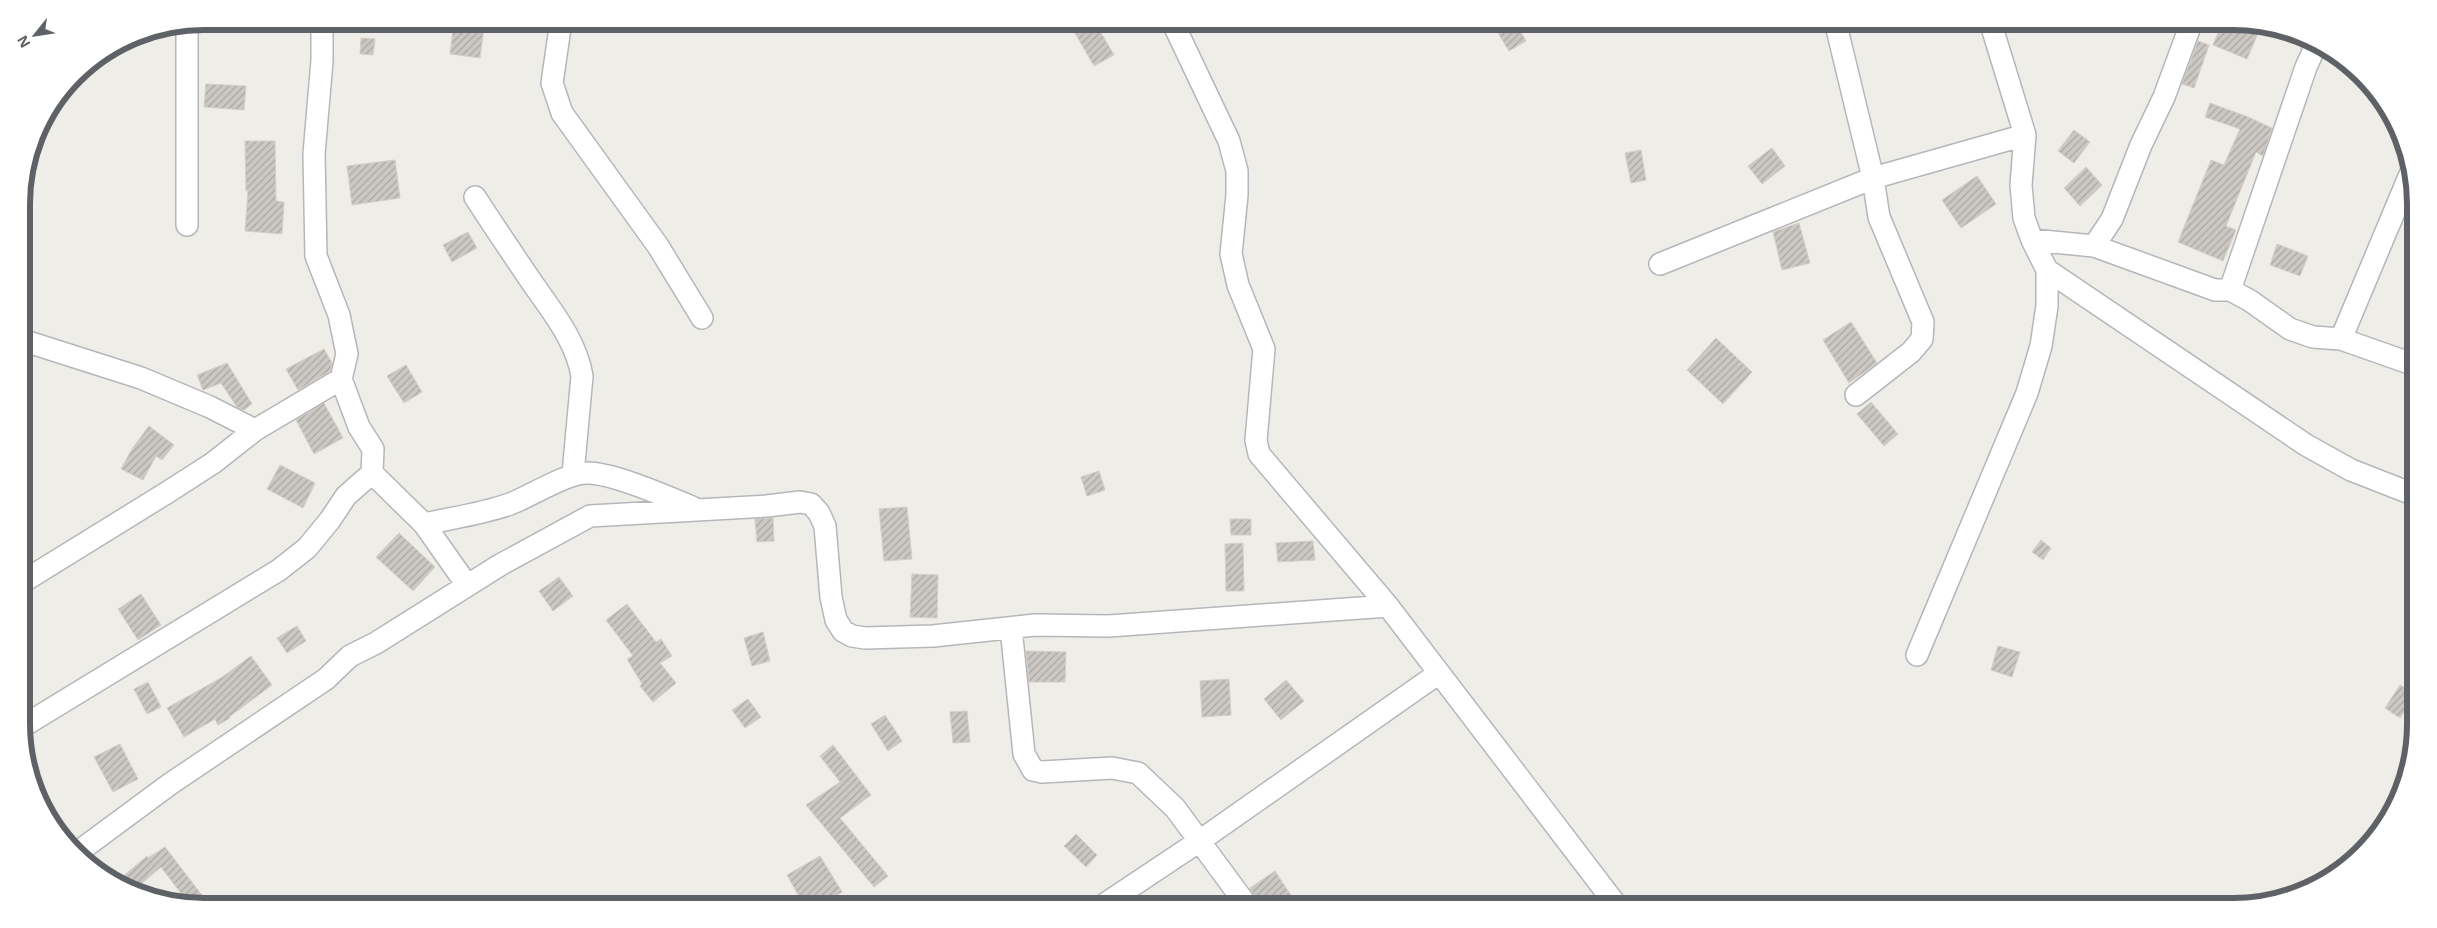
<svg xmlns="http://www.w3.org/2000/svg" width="2437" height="928" viewBox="0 0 2437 928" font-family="'Noto Sans',sans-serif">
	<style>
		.building { fill: url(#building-hatch); stroke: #d4cfc5 }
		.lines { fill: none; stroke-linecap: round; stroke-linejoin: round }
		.minor-casing { stroke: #b4b7ba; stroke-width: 24 }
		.minor { stroke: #fff; stroke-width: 21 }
		.rim { fill: none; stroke: #5e6266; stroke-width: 6 }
	</style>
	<defs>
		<pattern id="building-hatch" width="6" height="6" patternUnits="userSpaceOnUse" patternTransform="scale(1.25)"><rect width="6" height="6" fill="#cbc8c4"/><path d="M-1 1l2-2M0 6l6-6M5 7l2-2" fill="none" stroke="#a8a6a3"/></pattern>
	</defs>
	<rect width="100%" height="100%" fill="#efede7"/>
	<path class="building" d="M1094,21L1114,55L1094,66L1075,33Z
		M2223,21L2261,26L2247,59L2213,45Z
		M454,22L484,27L480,58L450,54Z
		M1516,23L1526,41L1509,51L1498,33Z
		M361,38L375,39L373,55L360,54Z
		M2198,41L2209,45L2194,88L2182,84Z
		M206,84L246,86L244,110L204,107Z
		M2210,103L2248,117L2272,128L2263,156L2256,152L2226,226L2236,230L2223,261L2178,242L2211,160L2224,165L2240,129L2205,117Z
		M2074,130L2090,142L2074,163L2058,151Z
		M245,141H275L276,201L284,202L282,234L245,231L248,191H246Z
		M1772,148L1785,166L1762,184L1748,166Z
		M1641,150L1646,180L1631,183L1625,153Z
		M395,160L400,198L352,205L347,166Z
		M2086,167L2102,185L2080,206L2064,188Z
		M1977,176L1996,204L1961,228L1942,200Z
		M1799,223L1810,263L1782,270L1773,232Z
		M468,232L477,248L452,262L443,245Z
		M2277,244L2308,256L2300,276L2270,265Z
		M1851,322L1877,363L1849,383L1823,340Z
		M1716,338L1752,372L1723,404L1687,370Z
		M324,349L332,363L330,371L298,390L286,369Z
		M227,363L252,404L244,410L237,407L221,383L203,390L197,375Z
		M406,365L422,392L404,403L387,376Z
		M1871,402L1898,434L1884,446L1857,414Z
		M324,403L343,438L314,454L296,420Z
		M149,426L174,445L162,460L156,456L143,480L121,469L132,449Z
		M280,465L315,483L303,508L267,489Z
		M1099,471L1105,490L1087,496L1081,477Z
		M907,507L912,559L884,561L879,509Z
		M773,518L774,541L757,542L755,519Z
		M1230,519H1251V535H1231Z
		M399,533L435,567L413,591L376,557Z
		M2041,540L2051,548L2043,560L2032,552Z
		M1313,541L1315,560L1278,562L1276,543Z
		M1243,543L1244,591H1226L1225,544Z
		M912,574L938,575L937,618L910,617Z
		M559,577L573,596L553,611L539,591Z
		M141,594L161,625L138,640L118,609Z
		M627,604L656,642L661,639L672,656L660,663L676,683L653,702L640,686L642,684L627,659L633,656L606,620Z
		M297,626L306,641L287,653L277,638Z
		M763,632L770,661L752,666L744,638Z
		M1998,646L2020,652L2012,677L1991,670Z
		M1026,651L1066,652L1065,682H1029Z
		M251,656L272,685L229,717L230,718L218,725L215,719L184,737L167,708L221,678Z
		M1229,679L1231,715L1202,717L1200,681Z
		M1286,680L1304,701L1281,720L1264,699Z
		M148,682L161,707L147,714L134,689Z
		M2400,685L2415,695L2400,718L2385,708Z
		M748,699L761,717L745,728L732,710Z
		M967,711L970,742L953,743L950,712Z
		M885,715L902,741L888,751L871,724Z
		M120,744L138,779L113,792L94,757Z
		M833,745L871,795L840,818L888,876L874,887L806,805L840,782L820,756Z
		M1076,834L1097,855L1086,867L1064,846Z
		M165,847L211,907L189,904L161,867L134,890L121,878L147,856L148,858Z
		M820,856L842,892L818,907H805L787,875Z
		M1275,871L1294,900L1284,907H1260L1250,888Z"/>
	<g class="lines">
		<g class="minor-casing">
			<path id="minor" d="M561,21L552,83L562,113L658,246L702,318
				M1172,21L1229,141L1237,171V195L1231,254L1238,285L1264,349L1256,440L1259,454L1388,606L1617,906
				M1835,21L1873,178L1879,217L1923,322L1922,339L1911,352L1856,395
				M187,24V225
				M475,197C493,225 512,253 531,281C551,310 576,340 582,376L573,474
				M2032,240L2094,246L2215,290H2230L2249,300L2290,329L2313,337L2341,339L2415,365
				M2094,246L2112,219L2141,145L2164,97L2192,21
				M1660,264L1873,178L2025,135
				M2047,270L2306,445L2351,470L2415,495
				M2230,290L2306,67L2317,43
				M2341,339L2411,172
				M22,340L141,378L210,407L255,430
				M372,473L424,524C452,518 482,514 510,504C531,496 566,473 587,473C611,472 668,497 692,507
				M424,524L467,585
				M24,581L168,492L213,463L255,430L341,379
				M1011,628L1024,754L1033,770L1042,772L1112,768L1138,773L1175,808L1248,907
				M1917,655L2027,393L2041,346L2047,306V270L2032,240L2024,218L2021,185L2025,135L1990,21
				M25,725L279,570L307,548L330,520L346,496L372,473L373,449L359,427L341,379L347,354L339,315L316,256L314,154L322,61V21
				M78,852L170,784L326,679L350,656L376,643L500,565L590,516L767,506L800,502L811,504L819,513L825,526L831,597L836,620L843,631L852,636L865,638L933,636L1035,625L1109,626L1388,606
				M1105,904L1201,840L1439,673"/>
		</g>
		<use href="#minor" class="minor"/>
	</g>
	<path d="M0 0H2437V928H0ZM204 30H2233A174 174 0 0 1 2407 204V724A174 174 0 0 1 2233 898H204A174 174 0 0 1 30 724V204A174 174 0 0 1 204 30Z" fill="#fff" fill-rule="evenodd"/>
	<path class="rim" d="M204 30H2233A174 174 0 0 1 2407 204V724A174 174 0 0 1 2233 898H204A174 174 0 0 1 30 724V204A174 174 0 0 1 204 30Z"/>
	<g transform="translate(35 35) rotate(240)" stroke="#ffffff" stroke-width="4" paint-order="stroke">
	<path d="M0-4L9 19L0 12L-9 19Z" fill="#5e6266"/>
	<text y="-8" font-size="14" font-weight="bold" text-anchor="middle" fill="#5e6266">N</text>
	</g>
</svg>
